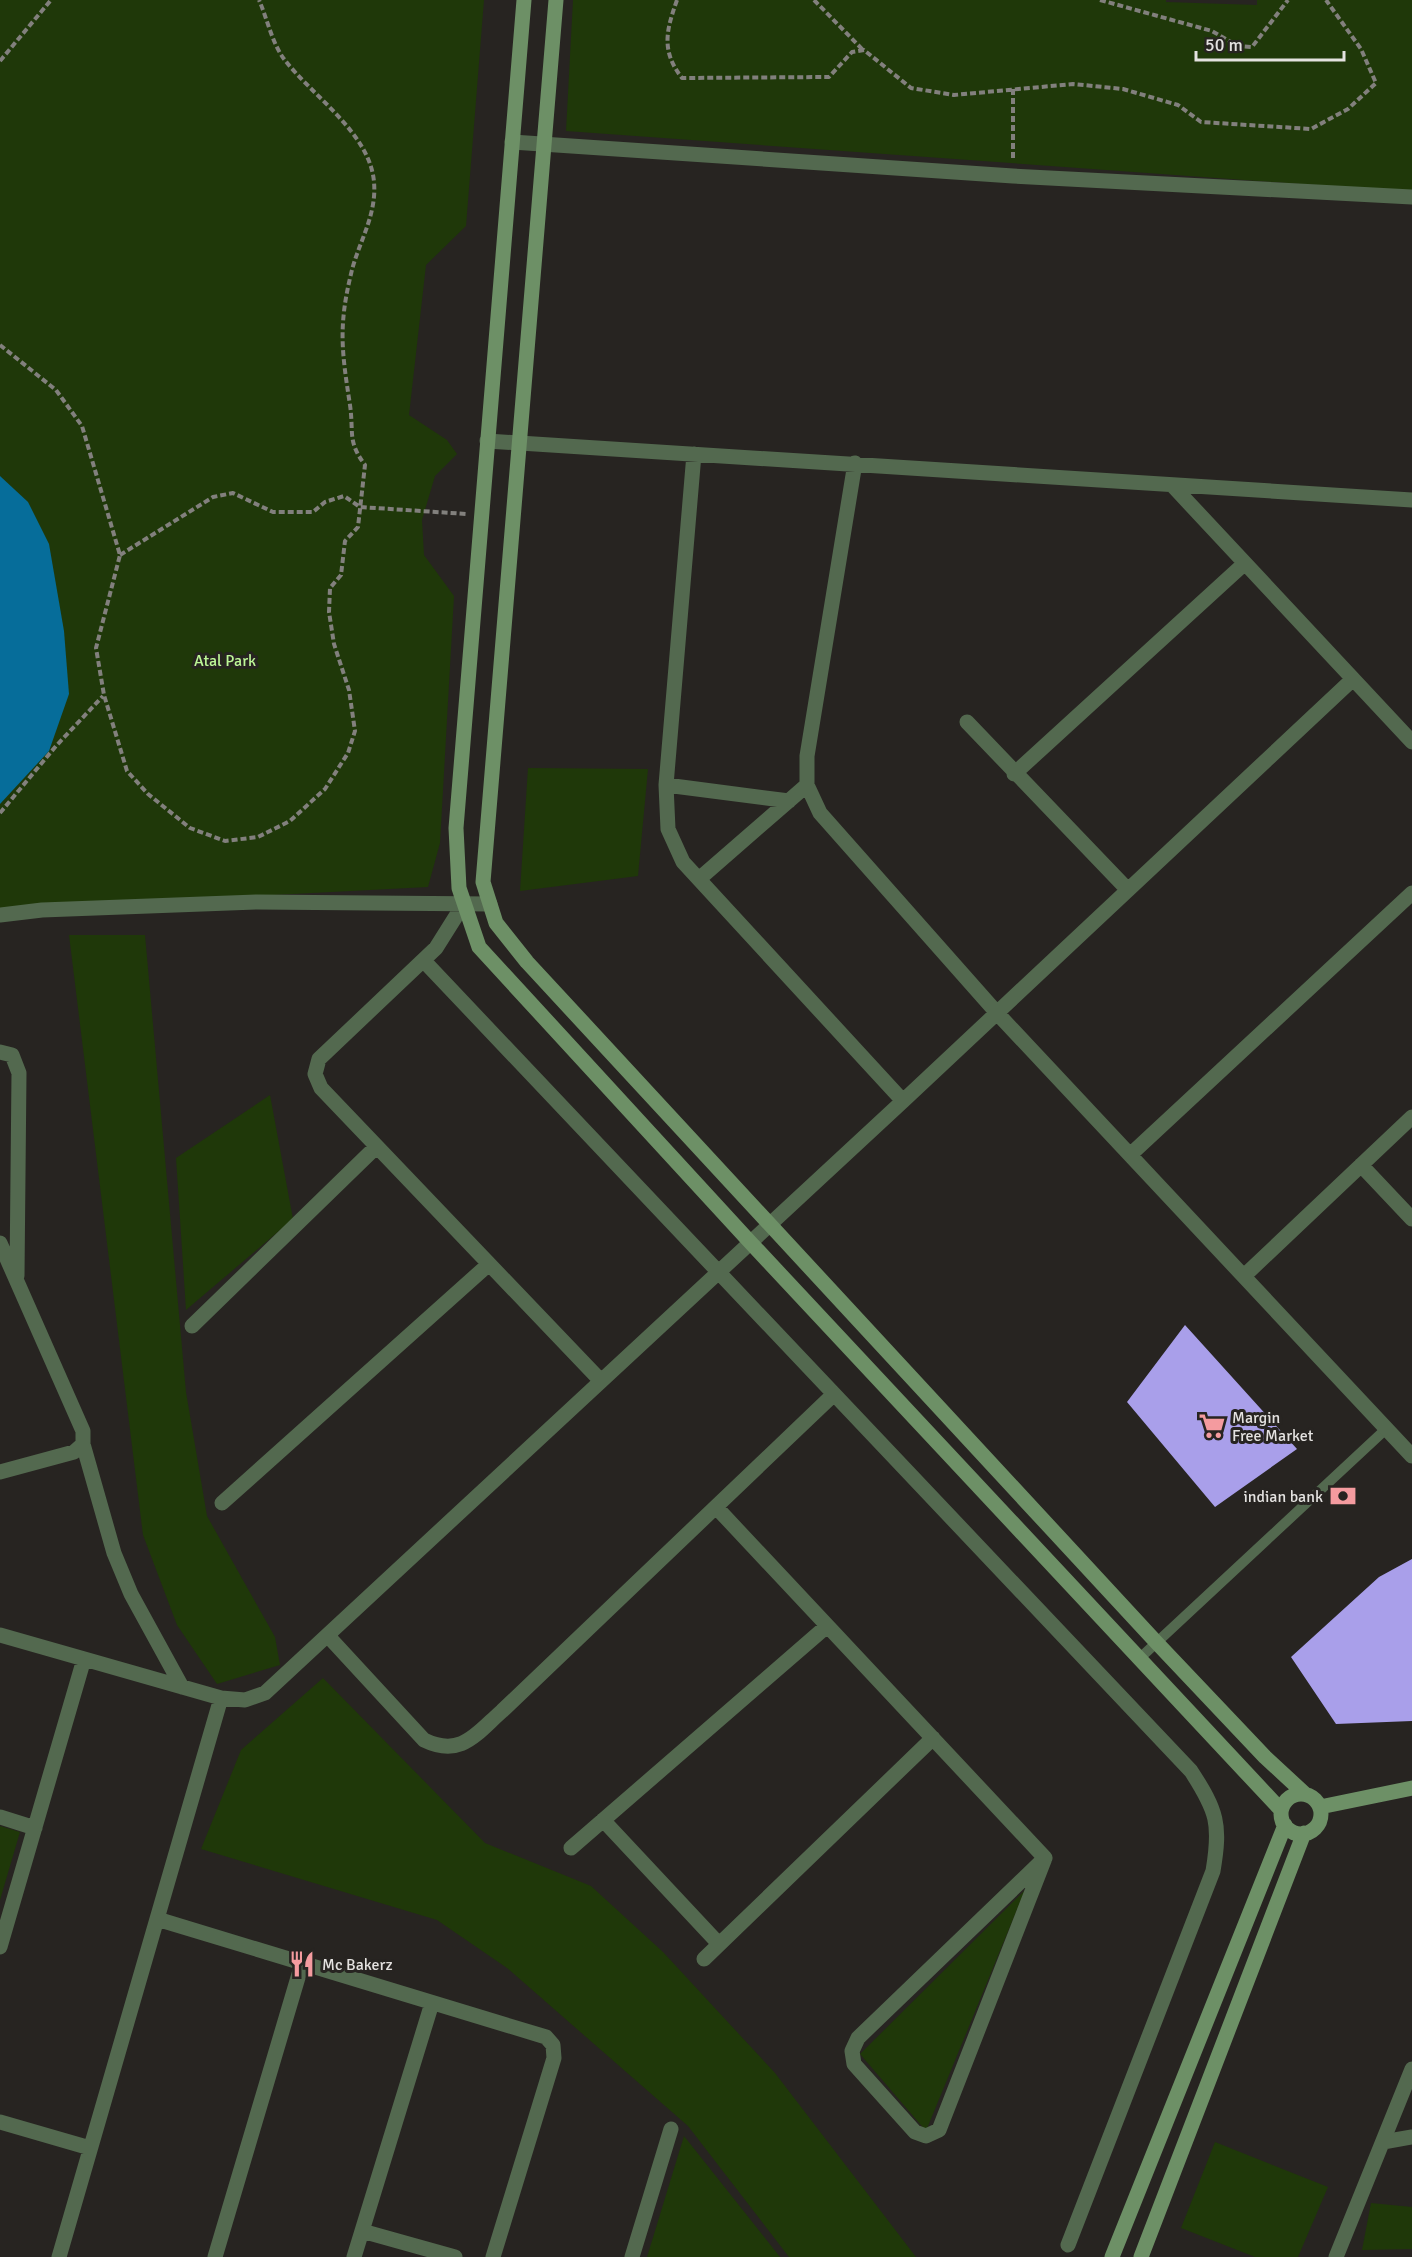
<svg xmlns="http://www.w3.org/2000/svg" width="1412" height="2257" viewBox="0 0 1412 2257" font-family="Signika,sans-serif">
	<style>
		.green { fill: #1f3809 }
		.water { fill: #066d9a }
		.building { fill: #a99fea }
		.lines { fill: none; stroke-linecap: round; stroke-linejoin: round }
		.path { stroke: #82807d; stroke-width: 4; stroke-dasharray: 6 3; stroke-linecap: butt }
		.lane { stroke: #53694f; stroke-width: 10 }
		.street { stroke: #53694f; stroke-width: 15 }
		.secondary { stroke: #6d9066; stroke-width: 15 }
		.labels { text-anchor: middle; stroke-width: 6; stroke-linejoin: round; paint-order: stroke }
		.park-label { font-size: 16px; fill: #bdf797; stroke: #272421 }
		.poi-label { font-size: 16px; fill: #e4e2e0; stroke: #272421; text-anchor: start }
	</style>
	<rect width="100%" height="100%" fill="#272421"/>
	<path class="green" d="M0,0H484L466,226L426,265L409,415L447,440L457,454L435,476L422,520L424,555L454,596L440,843L428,887L0,909Z
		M573,0H1166V2L1257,5V0H1412V192L566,131Z
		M528,768L648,769L638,876L520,891Z
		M69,935H145L186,1392L207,1516L275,1637L280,1665L217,1684L177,1625L143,1535Z
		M270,1095L293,1219L186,1310L176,1158Z
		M323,1678L485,1843L591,1886L663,1952L775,2073L916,2257H789L688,2126L507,1968L437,1920L201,1849L241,1750Z
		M0,1826L20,1832L0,1900Z
		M1025,1890L926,2131L860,2054Z
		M684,2136L780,2257H647Z
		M1215,2142L1328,2187L1298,2257H1255L1181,2228Z
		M1371,2203L1412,2207V2249L1362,2250Z"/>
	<path class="water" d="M0,476L28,502L49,544L64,631L69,694L49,751L0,804Z"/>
	<path class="building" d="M1185,1325L1297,1449L1215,1507L1127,1402Z
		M1412,1559V1721L1336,1724L1291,1657L1379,1577Z"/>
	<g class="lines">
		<path class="path" d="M677,0C666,31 661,51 682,78L829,77L852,52L864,50L911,88L954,95L1073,84L1123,89L1178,105L1201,122L1311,129L1348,109L1376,83L1361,49L1326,0
			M814,0L863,50
			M1100,0L1212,31L1238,46L1252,47L1288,0
			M0,61L51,0
			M1013,89V160
			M0,345L56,390L82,426L120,555L96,648L104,695L127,771L148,794L190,828L225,841L258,837L290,821L325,789L348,753L355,731L349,690L334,644L329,612L330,588L341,575L345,541L358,527L365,465C347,441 354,433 350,405C342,353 338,327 351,274C358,243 377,216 374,182C370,133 312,96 284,59C272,43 267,18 259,0
			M120,555L213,497L233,493L273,512H313L325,502L344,496L360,507L467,514
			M0,813L56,746L103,696"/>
		<path class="lane" d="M1140,1658L1386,1429"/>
		<path class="street" d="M512,142L1013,176L1412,197
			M487,441L1412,500
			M694,454L666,785L668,829L683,862L903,1101
			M855,463L807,756V785L820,813L997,1013L1412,1456
			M1172,485L1412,742
			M967,722L1128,890
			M1014,774L1245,563
			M666,785L789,801
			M699,879L807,785
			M463,905L436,948L319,1059L315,1074L321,1088L601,1381
			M0,915L42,910L257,902L490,904
			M424,961L1191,1771C1217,1811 1221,1824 1213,1871L1068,2245
			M0,1052L12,1055L19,1073L17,1276
			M1130,1155L1412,893
			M1361,1165L1412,1219
			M0,1243L83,1431V1444L74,1452L0,1472
			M1244,1276L1412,1117
			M192,1326L376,1147
			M83,1444L114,1553L131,1594L182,1687
			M222,1503L489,1264
			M716,1507L1045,1858L939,2130L926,2136L915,2132L854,2064L852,2051L858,2038L1045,1858
			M0,1635L221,1698L245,1700L265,1693L903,1101L1353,679
			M328,1636L424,1740C461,1758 476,1734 502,1711L834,1394
			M0,1817L35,1828
			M603,1820L719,1944
			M571,1848L827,1626
			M157,1919L546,2037L553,2045L554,2058L493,2257
			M0,1947L84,1659
			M704,1959L933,1738
			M0,2122L90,2148
			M1383,2142L1412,2137
			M362,2231L455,2257
			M59,2257L221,1698
			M215,2257L302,1964
			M354,2257L432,2003
			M632,2257L671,2129
			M1336,2257L1412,2069"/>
		<path class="secondary" d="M524,0L456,828L459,888L479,947L750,1242L1281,1810
			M556,0L483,882L496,923L527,962L1157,1643L1265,1757L1305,1794
			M1281 1814a20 20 0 1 1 40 0a20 20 0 1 1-40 0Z
			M1320,1807L1412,1788
			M1112,2257L1285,1825
			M1141,2257L1304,1833"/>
	</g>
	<defs>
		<g id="supermarket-bare" transform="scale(2.07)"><path d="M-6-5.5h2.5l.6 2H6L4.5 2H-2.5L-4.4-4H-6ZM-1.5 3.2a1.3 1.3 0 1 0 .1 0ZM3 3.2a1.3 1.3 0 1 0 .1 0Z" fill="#f49b9f" stroke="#272421" stroke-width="2.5" paint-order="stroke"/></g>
		<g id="bank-bare" transform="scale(2.07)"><path d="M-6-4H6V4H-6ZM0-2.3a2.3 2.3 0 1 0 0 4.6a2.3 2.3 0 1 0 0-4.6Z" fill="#f49b9f" stroke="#272421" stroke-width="2.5" paint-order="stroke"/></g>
		<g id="restaurant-bare" transform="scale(2.07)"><path d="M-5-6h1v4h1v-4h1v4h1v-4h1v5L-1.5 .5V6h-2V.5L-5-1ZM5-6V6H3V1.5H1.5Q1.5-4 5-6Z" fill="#f49b9f" stroke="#272421" stroke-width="2.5" paint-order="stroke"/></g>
	</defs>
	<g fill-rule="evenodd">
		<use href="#supermarket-bare" x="1212" y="1426"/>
		<use href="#bank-bare" x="1343" y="1496"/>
		<use href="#restaurant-bare" x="302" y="1964"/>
	</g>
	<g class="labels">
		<g class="park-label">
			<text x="225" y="666">Atal Park</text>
		</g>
		<g class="poi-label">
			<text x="1232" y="1423">Margin<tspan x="1232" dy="18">Free Market</tspan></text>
			<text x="1323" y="1502" text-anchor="end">indian bank</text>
			<text x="322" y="1970">Mc Bakerz</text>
		</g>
	</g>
	<path d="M1196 51v9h148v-9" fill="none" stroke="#e4e2e0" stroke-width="3"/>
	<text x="1205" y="51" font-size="18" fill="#e4e2e0" stroke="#272421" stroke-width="4.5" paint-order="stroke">50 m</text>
</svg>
